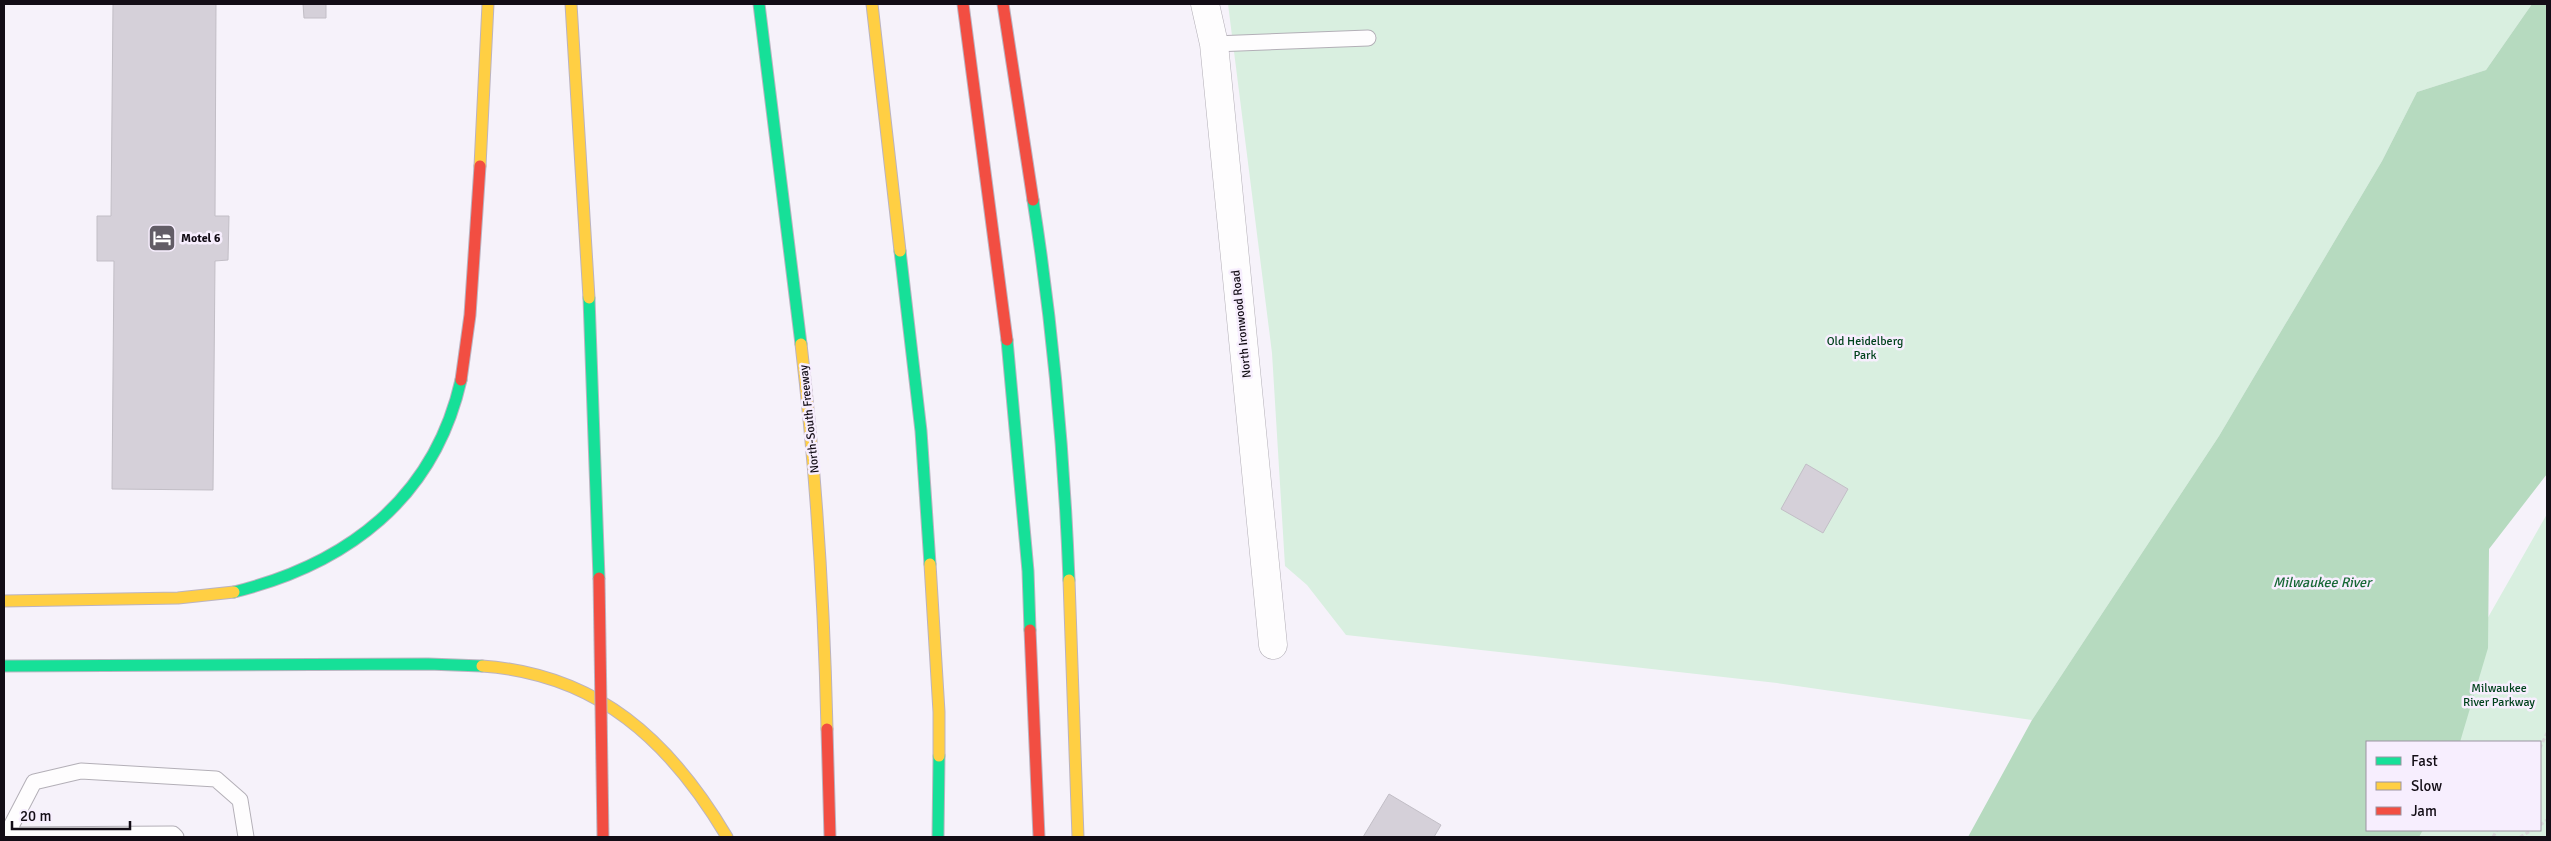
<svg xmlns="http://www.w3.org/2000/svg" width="2551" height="841" viewBox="0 0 2551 841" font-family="Signika,sans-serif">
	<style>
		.green { fill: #d9efe0 }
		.water { fill: #b6dabf }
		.building { fill: #d5d0d9; stroke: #c2bec6 }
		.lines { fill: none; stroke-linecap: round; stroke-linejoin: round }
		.lane-casing { stroke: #b3afb7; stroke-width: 17 }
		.street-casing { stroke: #b3afb7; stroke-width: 29 }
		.fast-casing { stroke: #bbb3c0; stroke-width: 13 }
		.slow-casing { stroke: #bbb3c0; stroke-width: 13 }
		.jam-casing { stroke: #bbb3c0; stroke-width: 13 }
		.path { stroke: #d7d5d8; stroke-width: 3; stroke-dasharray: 4 2.5; stroke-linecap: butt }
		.lane { stroke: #fefdfe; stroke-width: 15 }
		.street { stroke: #fefdfe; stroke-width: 28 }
		.fast { stroke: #16e098; stroke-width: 11 }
		.slow { stroke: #ffcf43; stroke-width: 11 }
		.jam { stroke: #f24e42; stroke-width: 11 }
		.jam-bridge-casing { stroke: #bbb3c0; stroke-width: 13; stroke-linecap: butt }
		.jam-bridge { stroke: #f24e42; stroke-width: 11 }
		.labels { text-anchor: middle; stroke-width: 5; stroke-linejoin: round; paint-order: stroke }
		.poi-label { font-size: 12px; font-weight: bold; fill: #130d16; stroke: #f7eefe; text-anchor: start }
		.street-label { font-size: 12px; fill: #130d16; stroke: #f7eefe }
		.park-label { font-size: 12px; fill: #00421c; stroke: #f7eefe }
		.water-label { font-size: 14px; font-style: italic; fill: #176836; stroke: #f7eefe }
	</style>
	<rect width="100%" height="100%" fill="#f6f2fa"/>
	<path class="green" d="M1228,4H2532L2486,70L2417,92L2382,161L2219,436L2032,720L1777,683L1346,635L1307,585L1285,566L1272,353Z
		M2547,514V837H2363L2367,830H2540V742H2417Z"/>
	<path class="water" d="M2532,4H2547V474L2489,549L2488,648L2460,742H2367V830H2423L2419,837H1968L2032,720L2219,436L2382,161L2417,92L2486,70Z"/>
	<path class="building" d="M113,4H216L215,216H229L228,260L215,261L213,490L112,489L114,261H97V216H111Z
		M303,4H326V18H304Z
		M1806,464L1848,489L1823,533L1781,509Z
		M1389,794L1441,825L1434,837H1363Z"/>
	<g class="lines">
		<g class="lane-casing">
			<path id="lane" d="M1214,44L1368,38
				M8,835L173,834L176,837
				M8,837V832L34,782L81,771L216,779L240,800L246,837"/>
		</g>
		<g class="street-casing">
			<path id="street" d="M1205,4L1214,44L1273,645"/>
		</g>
		<g class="fast-casing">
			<path id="fast" d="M759,4L801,344
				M1033,200C1053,327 1064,452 1069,580
				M900,251L921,431L930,564
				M589,298L599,578
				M1007,340L1028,571L1030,630
				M234,592C347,564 434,499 461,380
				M4,666L428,664L482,666
				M938,837L939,756"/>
		</g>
		<g class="slow-casing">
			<path id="slow" d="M571,4L589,298
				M872,4L900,251
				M480,166L488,4
				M801,344C816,472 824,600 827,729
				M930,564L939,712V756
				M1069,580L1078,837
				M4,601L178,598L234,592
				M482,666C598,674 670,741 727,837"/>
		</g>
		<g class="jam-casing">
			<path id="jam" d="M963,4L1007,340
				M1003,4L1033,200
				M461,380L470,315L480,166
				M1030,630L1039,837
				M827,729L830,837"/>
		</g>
		<path class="path" d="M2540,748L2547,733
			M2540,825L2547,820
			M2493,837L2497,830
			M2520,837L2532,830"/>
		<use href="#lane" class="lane"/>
		<use href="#street" class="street"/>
		<use href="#fast" class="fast"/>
		<use href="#slow" class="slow"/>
		<use href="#jam" class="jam"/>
		<g class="jam-bridge-casing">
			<path id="jam-bridge" d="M599,578L603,837"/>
		</g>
		<use href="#jam-bridge" class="jam-bridge"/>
	</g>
	<defs>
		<g id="hotel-square" transform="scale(1.4375)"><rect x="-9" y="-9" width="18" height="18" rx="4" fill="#625d66" stroke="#f7eefe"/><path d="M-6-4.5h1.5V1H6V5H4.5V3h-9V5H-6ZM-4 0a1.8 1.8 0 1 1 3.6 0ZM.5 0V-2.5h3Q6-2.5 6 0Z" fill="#fff"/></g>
	</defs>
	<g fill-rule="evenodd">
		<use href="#hotel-square" x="162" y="238"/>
	</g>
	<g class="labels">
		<g class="poi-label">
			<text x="181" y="242">Motel 6</text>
		</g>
		<g class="street-label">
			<text transform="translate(1241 324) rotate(-96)" y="4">North Ironwood Road</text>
			<text transform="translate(809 419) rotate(-96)" y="4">North-South Freeway</text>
		</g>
		<g class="park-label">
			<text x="1865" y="345">Old Heidelberg<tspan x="1865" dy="14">Park</tspan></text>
			<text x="2499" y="692">Milwaukee<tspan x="2499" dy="14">River Parkway</tspan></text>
		</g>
		<g class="water-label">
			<text x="2322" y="587">Milwaukee River</text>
		</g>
	</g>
	<rect width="2551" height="841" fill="none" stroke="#130d16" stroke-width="10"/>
	<rect x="2366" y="741" width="175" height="90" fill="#f7eefe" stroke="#9c94a1"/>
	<rect x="2376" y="757" width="25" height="8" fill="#16e098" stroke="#9c94a1"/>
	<text x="2411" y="766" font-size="15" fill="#130d16">Fast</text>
	<rect x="2376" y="782" width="25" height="8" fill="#ffcf43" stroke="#9c94a1"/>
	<text x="2411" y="791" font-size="15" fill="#130d16">Slow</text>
	<rect x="2376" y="807" width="25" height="8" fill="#f24e42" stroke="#9c94a1"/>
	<text x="2411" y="816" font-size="15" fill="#130d16">Jam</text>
	<path d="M12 821v8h118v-8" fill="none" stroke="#130d16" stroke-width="2.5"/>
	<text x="20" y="821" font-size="15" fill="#130d16" stroke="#f7eefe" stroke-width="4" paint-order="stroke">20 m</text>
</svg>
